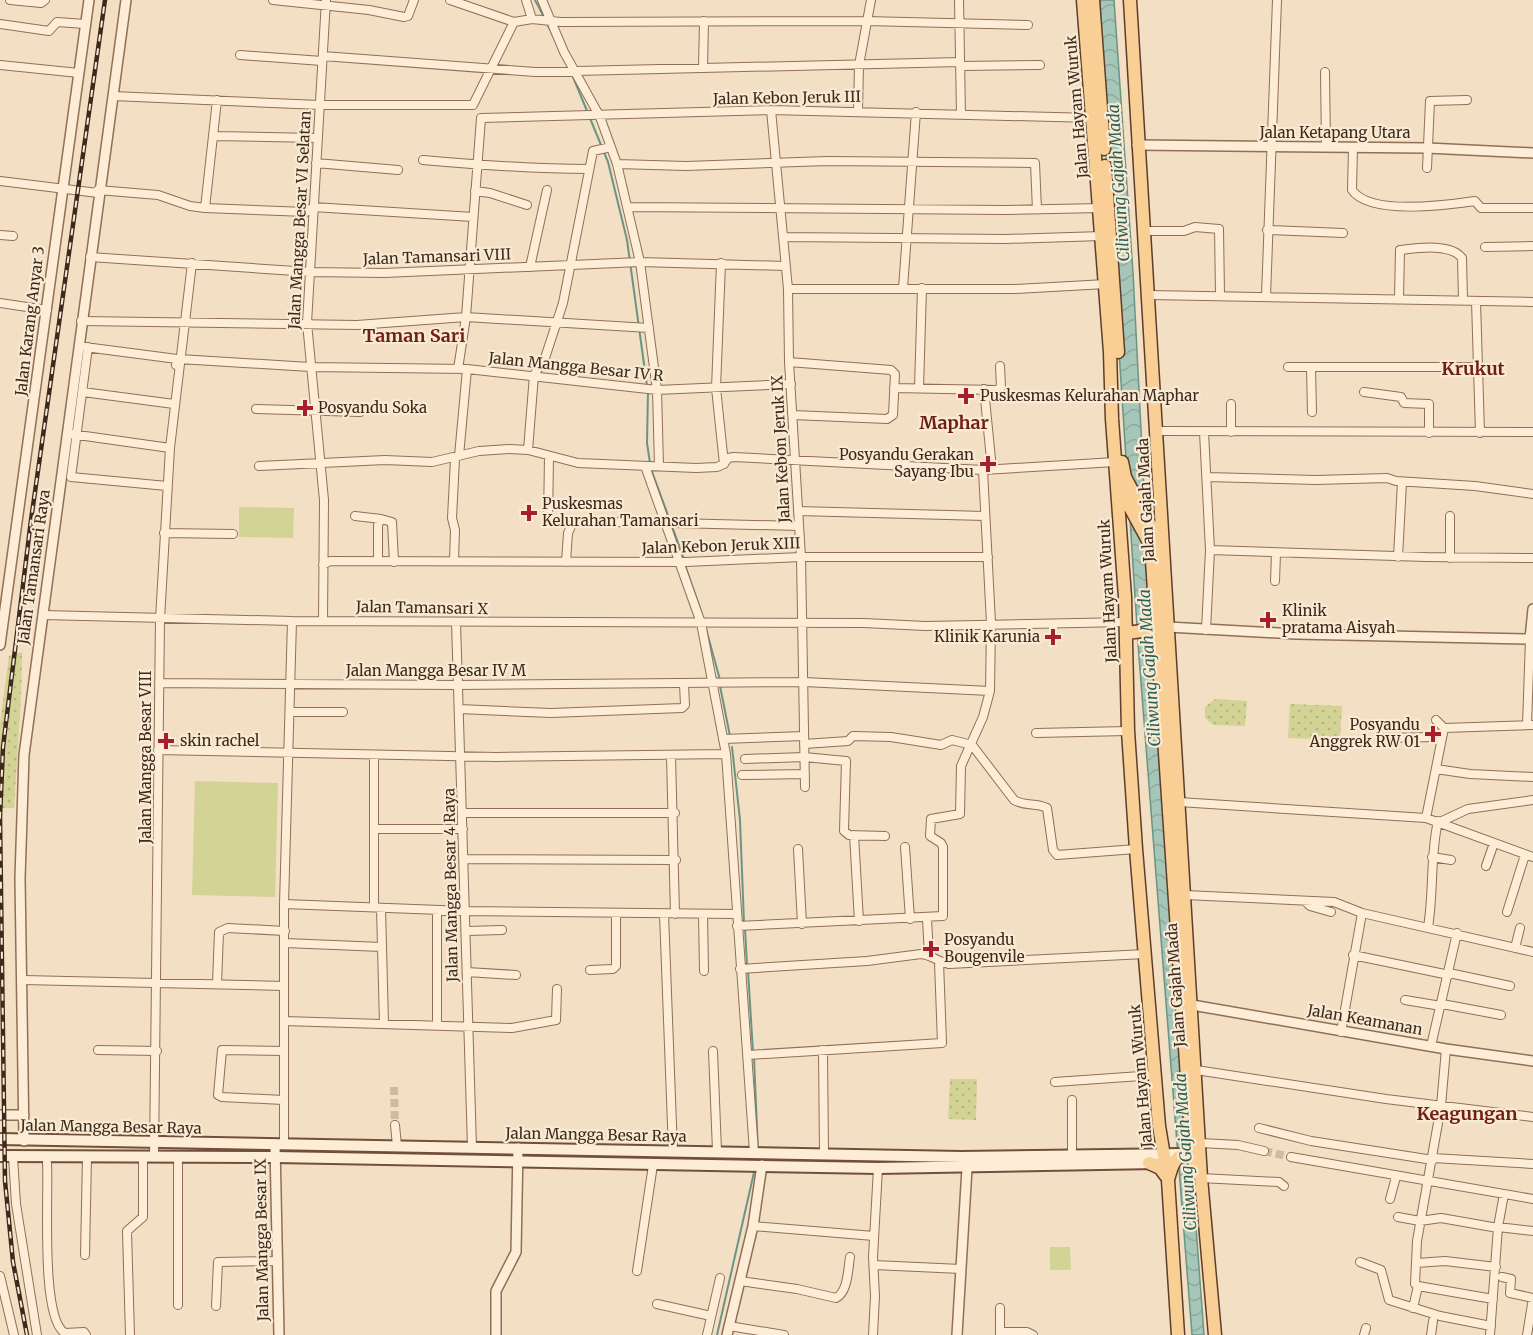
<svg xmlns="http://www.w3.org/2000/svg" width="1533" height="1335" viewBox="0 0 1533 1335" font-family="Merriweather,serif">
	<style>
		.park { fill: url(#park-dots) }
		.pitch { fill: #d3d395 }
		.water { fill: url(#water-waves); stroke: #6a9586; stroke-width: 1.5 }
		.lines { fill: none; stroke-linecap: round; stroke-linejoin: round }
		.stream { stroke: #6a9586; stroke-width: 2 }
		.minor-tunnel { stroke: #cfbba2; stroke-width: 8; stroke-dasharray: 8 4; stroke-linecap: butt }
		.minor-casing { stroke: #906f57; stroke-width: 10 }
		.tertiary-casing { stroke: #906f57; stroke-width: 12 }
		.secondary-casing { stroke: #724f3a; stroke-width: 14 }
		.primary-casing { stroke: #5d3d2b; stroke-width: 15 }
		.minor { stroke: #fdedd7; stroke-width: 8 }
		.tertiary { stroke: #fdedd7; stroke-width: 9 }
		.secondary { stroke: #fdedd7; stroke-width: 10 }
		.primary { stroke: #facf96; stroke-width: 12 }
		.rail-casing { stroke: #3e291d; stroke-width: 4.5 }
		.rail { stroke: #f9ead3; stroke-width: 2; stroke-dasharray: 7; stroke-linecap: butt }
		.poi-dot { fill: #a61f30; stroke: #f9ead3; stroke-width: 2 }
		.labels { text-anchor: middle; stroke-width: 4.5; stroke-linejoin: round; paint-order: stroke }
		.street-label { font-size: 15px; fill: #3e291d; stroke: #f9ead3 }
		.poi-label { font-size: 15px; fill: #3e291d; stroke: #f9ead3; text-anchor: start }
		.water-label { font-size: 16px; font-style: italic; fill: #2a6056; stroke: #f9ead3 }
		.quarter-label { font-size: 18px; font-weight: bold; fill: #701f17; stroke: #f9ead3 }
	</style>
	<defs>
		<pattern id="park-dots" width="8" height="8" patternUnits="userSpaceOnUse" patternTransform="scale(1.5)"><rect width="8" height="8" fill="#d3d395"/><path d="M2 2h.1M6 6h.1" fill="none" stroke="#b6b580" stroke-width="1.8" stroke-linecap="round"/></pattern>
		<pattern id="water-waves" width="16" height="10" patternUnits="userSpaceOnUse" patternTransform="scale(1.5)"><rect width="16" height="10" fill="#a5c6b8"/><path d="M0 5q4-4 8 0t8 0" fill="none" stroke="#8faa9e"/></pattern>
	</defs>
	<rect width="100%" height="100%" fill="#f3dfc3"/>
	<path class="park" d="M22,652C22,705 17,756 14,808H0V723L9,656Z
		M1215,699L1247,701L1245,726L1213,725L1205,718V707Z
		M1290,704L1342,706L1340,740L1288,738Z
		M950,1079H977L976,1120L948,1119Z"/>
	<path class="pitch" d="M239,507L294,508L293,538L239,537Z
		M195,781L278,783L275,897L192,895Z
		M1050,1247H1070L1071,1270H1050Z"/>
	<path class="water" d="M1100,0H1114L1133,273L1150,606L1204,1335H1192L1139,657L1105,137Z"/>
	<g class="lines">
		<path class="stream" d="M535,0L545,19
			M547,24L553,35
			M571,72L608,162L627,240L647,386
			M648,391L647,443L650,463
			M651,469L684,559
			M685,565L702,614
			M705,625L720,680
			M720,686L730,736
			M732,747L740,820L744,923
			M745,929L747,965
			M748,971L753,1052
			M754,1058L758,1151
			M717,1335L755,1168"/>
		<path class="minor-tunnel" d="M394,1087L395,1125
			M1264,1151L1291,1157"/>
		<g class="minor-casing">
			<path id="minor" d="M10,0L41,3L45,0
				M273,0L369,10L404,17L408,16L414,0
				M450,0L514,22
				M526,0L532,19
				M542,0L564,52L600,117L617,164L640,262L657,390L659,466
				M959,0L961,115
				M0,24L49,31L57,22L85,24
				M240,55L322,61
				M323,56L535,72L960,62
				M0,65L79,73
				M960,66L1040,65
				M703,68L704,21
				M1325,72L1326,147
				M113,96L320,105H473
				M473,105L514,22L532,19L561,22L866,21L1028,25
				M771,110L788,289L789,362L801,557L805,787
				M858,111L859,65L871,0
				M481,118L771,110L1093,118
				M213,136L317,138
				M1353,148L1352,190C1370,216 1448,205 1475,201L1481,208H1533
				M423,160C479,165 534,169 589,169
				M316,163L398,170
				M617,164L686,166L828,161L1035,163L1037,210
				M1427,168L1430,101L1467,100
				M0,181L98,193
				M98,190L158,195L190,206L205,208L306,212L313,207L473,217
				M475,191L490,193L527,205
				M627,207L1005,210L1101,208
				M205,208L217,100
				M1267,230L1343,233
				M1144,231H1184L1195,227L1219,229L1220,295
				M0,235L13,236
				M783,237L1005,239L1102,236
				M1485,247L1533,246
				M90,257L310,272L384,273L640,262L785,266
				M721,263L716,388L724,464
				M530,267L547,190
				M903,288L916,112
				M788,289H1015L1106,284
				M1149,295L1533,302
				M1266,296L1277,0
				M1399,298L1400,250C1417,248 1451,243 1462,258L1463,300
				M1476,301L1480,433
				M0,303L47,310
				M81,321L357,325L466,317L649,328
				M85,347L177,359L176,365
				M88,347L71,477L167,486
				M179,359L310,367L467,369L657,390L791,384
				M789,362L891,370L895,374L893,415L887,419L793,415
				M1288,367H1479
				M1311,367L1312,412
				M458,369L466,317L481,118
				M894,388L997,390L1001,387L1000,366
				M919,388L922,288
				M984,389L992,469
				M83,392L174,404
				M1364,392L1401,397L1404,403L1429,404V433
				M256,409L360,412
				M1163,431L1533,432
				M1204,432L1210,550L1206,630
				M1231,432V404
				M71,434L170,448
				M528,450L534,375L545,358L563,303L593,151L611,147
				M459,456L467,369
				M549,457L548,521L665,523
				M259,466L385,460L432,462L479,451L509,449L528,450L578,463L696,468L717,467L724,464L728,458L734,457L983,470L1115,462
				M645,466L701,623L726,754L754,1152
				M1207,477L1316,480L1387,478L1396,481L1475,486L1533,494
				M798,511L985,516
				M355,516L381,519
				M674,523L799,526
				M164,533L233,534
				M1210,550L1426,557L1533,558
				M1398,557L1402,482
				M1450,558V516
				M378,561V525L381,519L392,522L394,562
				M454,561L455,530L452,518L455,459
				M566,562L568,533L573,522
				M323,565L330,561L686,562L801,557H988
				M1275,581L1276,553
				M43,615L292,621L864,623L925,626L1127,622
				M323,621L324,500L307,323L326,0
				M456,622L472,1147
				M159,683L458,685L804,682L990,691
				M459,709L551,713L682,708L685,705L684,684
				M290,712H343
				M1436,720L1444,728
				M1527,725L1530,639
				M1036,733L1128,731
				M1382,738L1436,737
				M723,739L804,736
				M804,744L848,741L853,736L891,737L941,745L952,740L972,745
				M972,745L1014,800C1026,807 1036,802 1047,808L1053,850L1057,855L1136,849
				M158,750L496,757L726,754
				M671,756L675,914
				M745,759L804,757L846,761L844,831L849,835L885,836
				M1436,769L1470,774L1533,777
				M742,775L805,774
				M1179,802L1426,818L1533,857
				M463,813H675
				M1426,818L1444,728L1533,725
				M1440,822L1468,809L1533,800
				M374,829H463
				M854,835L859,921
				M905,847L910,919
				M798,849L802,924
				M1432,857L1451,860
				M464,859L676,860
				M1486,866L1494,843
				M1185,895L1334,902L1362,913L1533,952
				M1305,901L1310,906L1331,912
				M284,904L466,911L737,914
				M374,907V755
				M381,908L384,1024
				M1507,912L1525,855
				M664,914L673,1151
				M703,914L704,971
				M927,919L929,955
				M737,926L943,916V847L941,843L930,836L931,819L960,814L961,766L983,717L990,691L991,623L983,470
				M1428,927C1434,891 1430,856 1438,821
				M467,931L502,930
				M285,943L382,947
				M1515,948L1520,928
				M1353,955L1449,975
				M740,969L867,961L921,954C932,955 938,962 949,964L1145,954
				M590,970L613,969L616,966V913
				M467,972L516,975
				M1449,973L1510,986
				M23,980L284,986
				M217,984L219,932L228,928L285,931
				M1405,1000L1441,1006
				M1442,1004L1501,1015
				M284,1021L512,1028L556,1020L557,989
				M437,1025V910
				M1341,1032L1362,913
				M1431,1046L1457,933
				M98,1050L157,1051
				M823,1050L824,1154
				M713,1051L717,1151
				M748,1055L942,1043L939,962
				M1196,1070L1386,1099L1533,1117
				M1055,1082L1155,1075
				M283,1100L222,1097L218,1095L222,1050L283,1051
				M1072,1100V1155
				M395,1125L397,1146
				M1259,1128L1311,1141L1433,1160
				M1201,1143L1238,1145L1264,1151
				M284,1145V904L292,621
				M154,1156L160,619L170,448L192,263
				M13,1157L16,1204L37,1335
				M1291,1157L1533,1199
				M1433,1158L1533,1164
				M47,1163C49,1193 40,1319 65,1333L84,1332L86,1335
				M1201,1178L1279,1182L1284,1186
				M1390,1199L1396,1177
				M1398,1217L1420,1221L1441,1218L1498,1228
				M753,1226L874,1236
				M1498,1227L1533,1231
				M85,1255L87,1157
				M1360,1262L1381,1270L1389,1300L1440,1316L1491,1326
				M1417,1263L1445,1261L1496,1267
				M874,1265L961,1269
				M637,1271L653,1165
				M0,1276L14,1335
				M1502,1277L1511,1279L1510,1293L1533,1298L1527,1335
				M740,1281L797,1289L836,1298C848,1292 848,1269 850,1257
				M1418,1286L1493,1299
				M657,1304L711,1316
				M178,1305V1163
				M216,1306L218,1262L278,1261
				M1413,1308L1418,1286L1415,1284L1417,1241L1441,1106L1446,1049
				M729,1326L784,1335
				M1000,1332H1027L1033,1335
				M130,1335L127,1231L143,1217V1156
				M707,1335L720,1278
				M873,1335L875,1296L873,1257L878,1168
				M1000,1335V1308
				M1364,1335L1366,1328
				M1431,1335L1433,1321
				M1490,1335L1498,1227L1504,1194"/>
		</g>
		<g class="tertiary-casing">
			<path id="tertiary" d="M1137,145L1427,148L1533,153
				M1168,627L1296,634L1530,639L1533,609
				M0,645L89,0
				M1192,1005L1446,1049L1533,1061
				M0,1115H24
				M24,1141L20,878L24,755L126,0
				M275,1145L279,1335
				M496,1335V1291L516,1252L518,1148
				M727,1335L753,1226L762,1165
				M957,1335L967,1168"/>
		</g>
		<g class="secondary-casing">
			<path id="secondary" d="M0,1139L961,1157L1182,1154
				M0,1156L275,1157L878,1168L1157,1163"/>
		</g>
		<g class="primary-casing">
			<path id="primary" d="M1083,0L1110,352L1112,419L1125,597L1128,731L1136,849L1159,1126L1168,1180
				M1093,0L1104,149
				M1130,0L1201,1178L1215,1335
				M1105,166L1118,352
				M1122,462L1125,477L1160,544
				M1120,489L1151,546L1190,1122L1193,1159L1198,1172
				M1127,633L1164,628
				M1149,1163L1160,1168L1166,1176
				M1178,1335L1168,1180C1172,1164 1175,1154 1192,1153"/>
		</g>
		<use href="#minor" class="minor"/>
		<use href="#tertiary" class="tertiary"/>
		<use href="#secondary" class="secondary"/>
		<use href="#primary" class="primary"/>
		<g class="rail-casing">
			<path id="rail" d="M27,1335L13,1262L5,1181L0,817L3,747L31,520L105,0"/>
		</g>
		<use href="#rail" class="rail"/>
	</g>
	<g class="poi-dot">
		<path d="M963 387h6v6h6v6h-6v6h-6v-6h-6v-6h6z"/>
		<path d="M302 399h6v6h6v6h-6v6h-6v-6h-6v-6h6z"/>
		<path d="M985 455h6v6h6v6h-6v6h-6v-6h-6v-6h6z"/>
		<path d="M526 504h6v6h6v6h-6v6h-6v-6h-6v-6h6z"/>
		<path d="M1265 611h6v6h6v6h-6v6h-6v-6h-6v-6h6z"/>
		<path d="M1050 628h6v6h6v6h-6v6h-6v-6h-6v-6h6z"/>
		<path d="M1430 725h6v6h6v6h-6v6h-6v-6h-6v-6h6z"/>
		<path d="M163 732h6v6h6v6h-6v6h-6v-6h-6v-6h6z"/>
		<path d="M928 940h6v6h6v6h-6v6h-6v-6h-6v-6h6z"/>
	</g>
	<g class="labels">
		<g class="street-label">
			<text transform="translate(787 98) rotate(-1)" y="5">Jalan Kebon Jeruk III</text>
			<text transform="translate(1077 107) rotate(-95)" y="5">Jalan Hayam Wuruk</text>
			<text x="1335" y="138">Jalan Ketapang Utara</text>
			<text transform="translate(300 220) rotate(-87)" y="5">Jalan Mangga Besar VI Selatan</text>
			<text transform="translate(437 257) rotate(-2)" y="5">Jalan Tamansari VIII</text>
			<text transform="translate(30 321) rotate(-83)" y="5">Jalan Karang Anyar 3</text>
			<text transform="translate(576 367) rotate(6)" y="5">Jalan Mangga Besar IV R</text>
			<text transform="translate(781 449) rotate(-93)" y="5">Jalan Kebon Jeruk IX</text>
			<text transform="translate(1146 500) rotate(-93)" y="5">Jalan Gajah Mada</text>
			<text transform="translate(721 546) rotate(-2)" y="5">Jalan Kebon Jeruk XIII</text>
			<text transform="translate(34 567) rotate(-82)" y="5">Jalan Tamansari Raya</text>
			<text transform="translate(1108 591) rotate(-93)" y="5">Jalan Hayam Wuruk</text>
			<text transform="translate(422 608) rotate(1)" y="5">Jalan Tamansari X</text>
			<text x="436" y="676">Jalan Mangga Besar IV M</text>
			<text transform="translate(146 757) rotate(-90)" y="5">Jalan Mangga Besar VIII</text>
			<text transform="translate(451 885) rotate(-91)" y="5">Jalan Mangga Besar 4 Raya</text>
			<text transform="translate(1176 985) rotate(-94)" y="5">Jalan Gajah Mada</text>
			<text transform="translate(1365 1020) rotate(10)" y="5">Jalan Keamanan</text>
			<text transform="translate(1141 1076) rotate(-95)" y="5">Jalan Hayam Wuruk</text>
			<text transform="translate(111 1127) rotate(1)" y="5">Jalan Mangga Besar Raya</text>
			<text transform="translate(596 1135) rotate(1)" y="5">Jalan Mangga Besar Raya</text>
			<text transform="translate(262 1240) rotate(-91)" y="5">Jalan Mangga Besar IX</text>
		</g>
		<g class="poi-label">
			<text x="980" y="401">Puskesmas Kelurahan Maphar</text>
			<text x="318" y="413">Posyandu Soka</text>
			<text x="974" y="460" text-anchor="end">Posyandu Gerakan<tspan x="974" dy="17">Sayang Ibu</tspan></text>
			<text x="542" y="509">Puskesmas<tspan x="542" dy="17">Kelurahan Tamansari</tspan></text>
			<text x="1282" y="616">Klinik<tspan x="1282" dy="17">pratama Aisyah</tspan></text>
			<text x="1040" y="642" text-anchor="end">Klinik Karunia</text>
			<text x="1420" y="730" text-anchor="end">Posyandu<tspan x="1420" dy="17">Anggrek RW 01</tspan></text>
			<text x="180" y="746">skin rachel</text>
			<text x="944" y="945">Posyandu<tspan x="944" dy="17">Bougenvile</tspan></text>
		</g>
		<g class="water-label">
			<text transform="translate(1118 183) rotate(-94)" y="6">Ciliwung Gajah Mada</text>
			<text transform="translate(1149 668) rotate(-94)" y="6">Ciliwung Gajah Mada</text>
			<text transform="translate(1185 1152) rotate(-94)" y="6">Ciliwung Gajah Mada</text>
		</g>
		<g class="quarter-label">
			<text x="414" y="342">Taman Sari</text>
			<text x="1473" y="375">Krukut</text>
			<text x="954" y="429">Maphar</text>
			<text x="1467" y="1120">Keagungan</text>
		</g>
	</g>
</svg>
